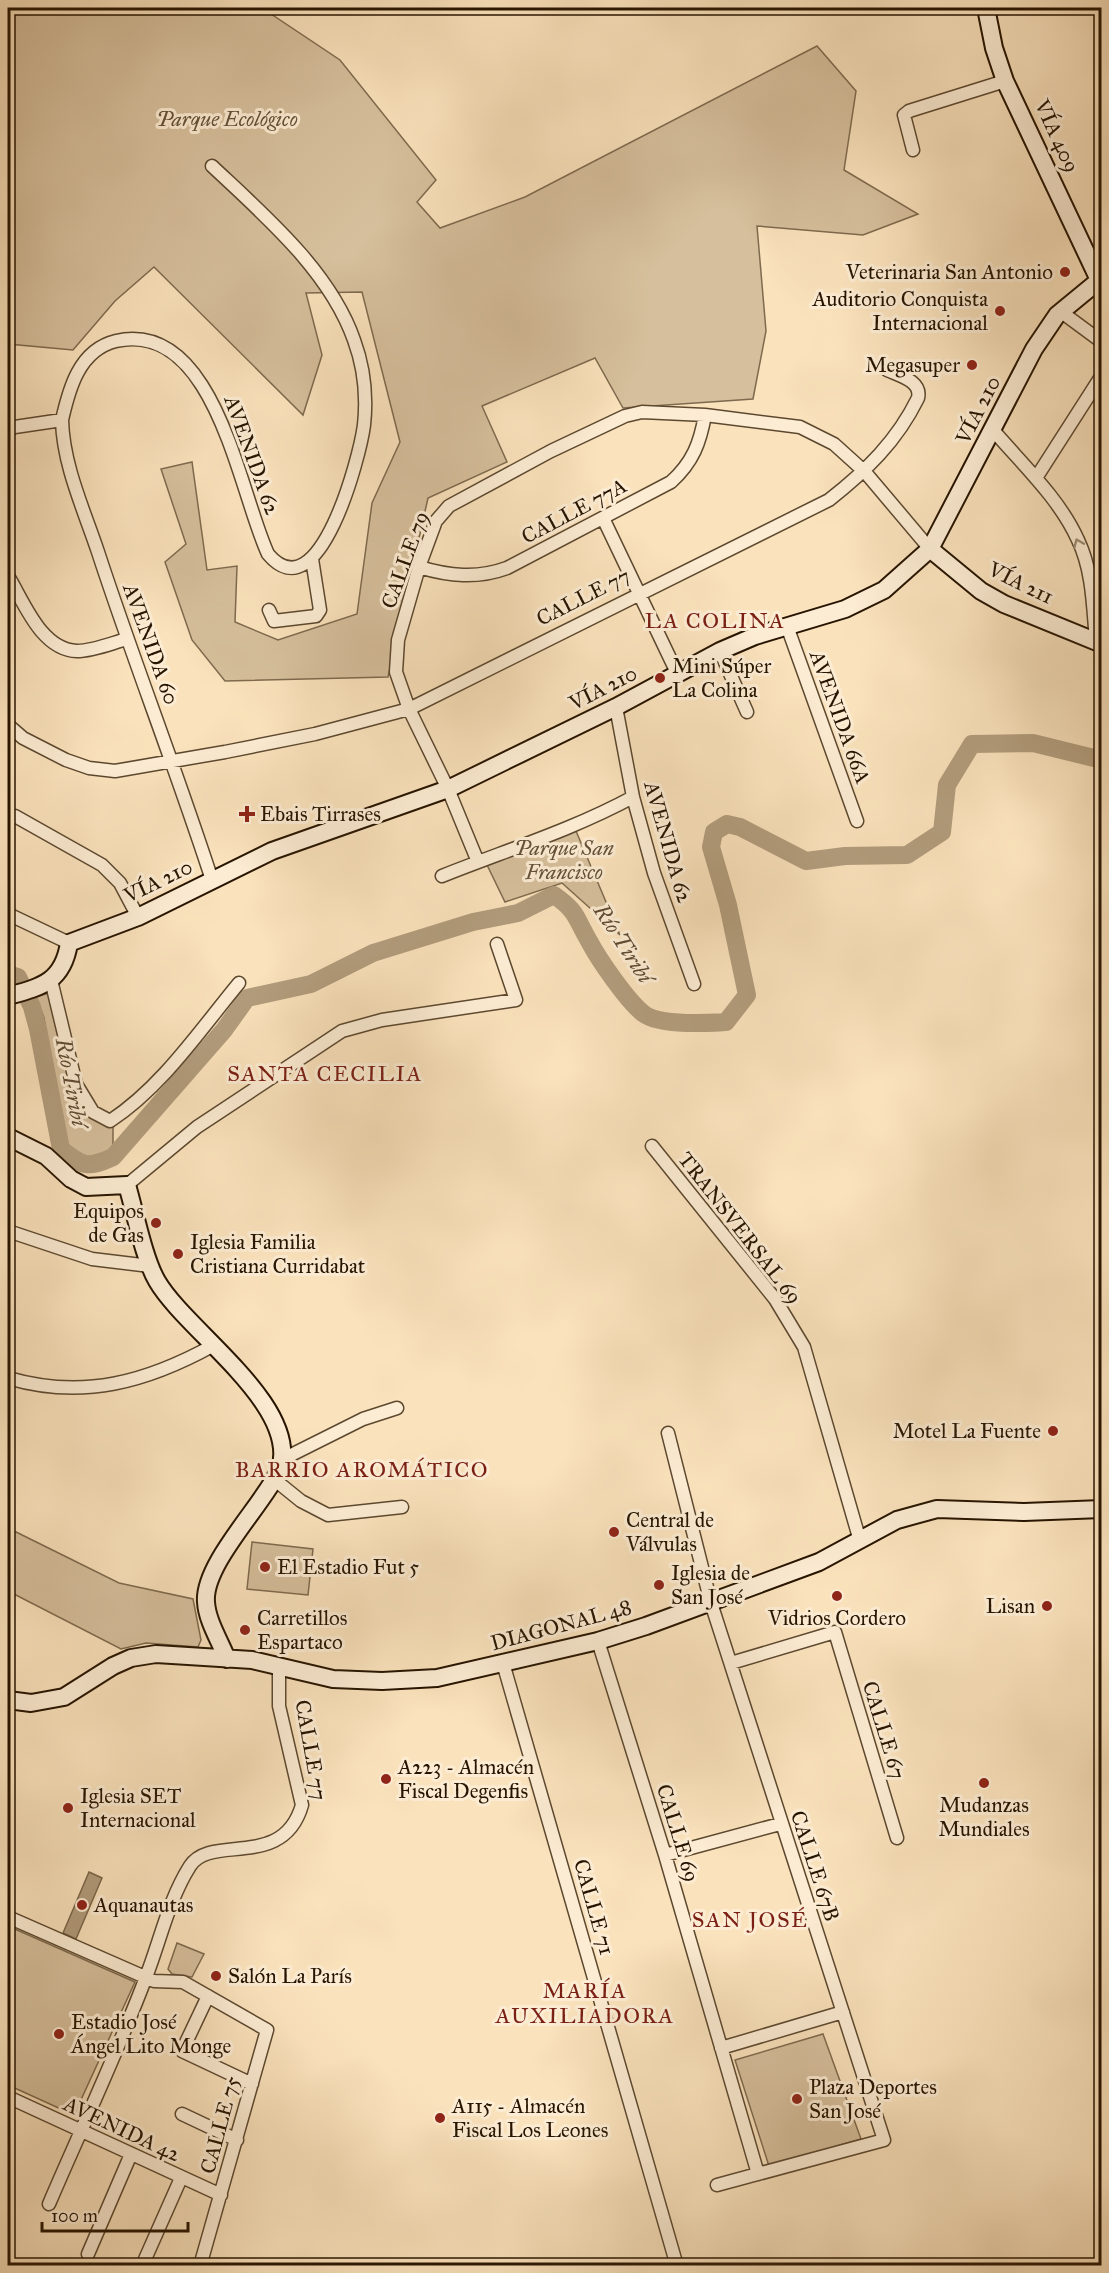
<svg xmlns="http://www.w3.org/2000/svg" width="1109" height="2273" viewBox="0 0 1109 2273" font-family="'IM FELL Great Primer',serif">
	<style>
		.green { fill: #d6bf9c; stroke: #7e6a4e; stroke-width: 1.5 }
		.water { fill: #b29c7c; stroke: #7a664a; stroke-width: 1.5 }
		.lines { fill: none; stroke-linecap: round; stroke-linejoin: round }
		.river { stroke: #b29c7c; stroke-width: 18 }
		.street-casing { stroke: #5c482f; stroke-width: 15 }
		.secondary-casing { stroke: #271400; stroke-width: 20 }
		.street { stroke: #fcecd3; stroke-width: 12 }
		.secondary { stroke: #fcecd3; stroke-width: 16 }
		.oneway { stroke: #9c8b74 }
		.poi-dot { fill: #8f2418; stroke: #fcecd3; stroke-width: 2 }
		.labels { text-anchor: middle; stroke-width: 6; stroke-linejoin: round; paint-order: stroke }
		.park-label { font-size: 21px; font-style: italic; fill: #645037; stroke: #fcecd3 }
		.street-label { font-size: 21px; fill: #271400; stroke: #fcecd3 }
		.poi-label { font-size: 21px; fill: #271400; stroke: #fcecd3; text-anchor: start }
		.neighbourhood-label { font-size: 22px; letter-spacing: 1.5px; fill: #7a1f14; stroke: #fcecd3 }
		.water-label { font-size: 22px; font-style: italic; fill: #5f4a32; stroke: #fcecd3 }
	</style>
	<rect width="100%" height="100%" fill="#fae2bc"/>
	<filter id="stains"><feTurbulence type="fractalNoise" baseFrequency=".00333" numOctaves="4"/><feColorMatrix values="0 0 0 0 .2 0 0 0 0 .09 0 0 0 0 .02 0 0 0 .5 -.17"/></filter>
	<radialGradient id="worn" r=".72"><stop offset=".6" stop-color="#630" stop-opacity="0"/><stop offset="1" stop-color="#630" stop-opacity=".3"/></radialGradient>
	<path class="green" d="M8,8H262L340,60L436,180L417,202L440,228L525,197L817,46L856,91L844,170L918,214L863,235L757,226L766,331L753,399L623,408L595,358L482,406L507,462L428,498L388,677L225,681L192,640L165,562L186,544L161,469L192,462L207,570L237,566L235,622L278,640L357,614L372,503L400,442L362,292L306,293L322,355L303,415L154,267L115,301L73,350L8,344Z
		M576,831L620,935L562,883L505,902L487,865Z
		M52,992L73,1084L113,1123V1152C88,1162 82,1163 62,1144L44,1018L36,997Z
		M8,1528L119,1583L193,1599L201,1640L198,1647L146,1643L121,1649L8,1591Z
		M252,1542L313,1549L308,1595L247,1589Z
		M8,1926L135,1982L74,2115L8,2085Z
		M177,1943L204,1954L192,1977L172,1974L168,1969Z
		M823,2034L861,2139L769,2166L735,2060Z"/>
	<path class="water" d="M89,1872L102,1878L76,1939L63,1933Z"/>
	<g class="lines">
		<path class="river" d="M8,974L18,977L32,1007L38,1029L61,1149C82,1166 87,1169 113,1157L224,1030L247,998L311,984L373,953L473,922L518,913L554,895C578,912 575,917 589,941C599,960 628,1002 644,1014C661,1026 706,1023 726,1022L747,995L728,905L711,847L714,832L727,824L740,827L806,861L845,856L907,855L942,832L947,785L972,744L1033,743L1102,760"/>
		<g class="street-casing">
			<path id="street" d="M913,150L904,115L909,111L1005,81
				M1060,311L1102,342
				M62,420C63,465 84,510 98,552C134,662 176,769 212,880
				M8,428L62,420C69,389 79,350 116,341C215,319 239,492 268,554C319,615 360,456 364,425C367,397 364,367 354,340C330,271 264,215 212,166
				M993,430C1023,465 1059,498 1078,540C1093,571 1093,608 1096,641
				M1036,478L1102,375
				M603,518L678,675
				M419,567C449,576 477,579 507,568L671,482C693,462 700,443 705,415
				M8,576C24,602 41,650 77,651C93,651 112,643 127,639
				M269,610L274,621L316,616L320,610L312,559
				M787,626L857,821
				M720,651L747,712
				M616,707L633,797L654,873L694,984
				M8,725L23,738L66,760L89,768L115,771L225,752L315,734L409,709L829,500C866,471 897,441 918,398C922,381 900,376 887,370
				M15,816L102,865L120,883L138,917
				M478,862L448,789L409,709L396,672L398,640L419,567L436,521L449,506L551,451L625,416L642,412L705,415L800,427L834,444L865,472L930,549
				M442,876C507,850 572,830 633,797
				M8,914L69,943
				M51,980L76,1084L93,1112L110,1121C162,1087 200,1030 239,983
				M652,1146L775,1299L804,1347L860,1541
				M127,1185L197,1127L342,1031L382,1020L516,1000L497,944
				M8,1231L92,1259L150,1266
				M8,1378C83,1400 147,1382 214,1345
				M668,1433L711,1603L884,2140L717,2185
				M283,1459L363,1419L397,1408
				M275,1480L301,1501L328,1515L402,1507
				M598,1641L665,1855L758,2174
				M503,1663L677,2266
				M731,1663L835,1632L897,1838
				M665,1855L780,1824
				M8,1917L154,1981L183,1982L267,2030L200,2266
				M208,1996L182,2051L252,2084
				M721,2048L843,2012
				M8,2097L221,2195
				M182,2114L237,2140
				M49,2204C81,2129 117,2054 146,1977C160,1941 169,1899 190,1866C211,1833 283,1871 302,1805L279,1706V1667
				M88,2254L131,2154
				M142,2266L181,2178"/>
		</g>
		<g class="secondary-casing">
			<path id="secondary" d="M986,8L994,48L1005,81L1099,280
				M930,549L981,591L1004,604L1102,644
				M8,996C41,987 63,982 69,943L138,917L272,851L448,789L616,707L720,651L755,636L845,609L884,590L930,549L1034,349L1057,315L1102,278
				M8,1137L46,1156L71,1179L86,1187L127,1185C135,1212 144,1259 157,1281C186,1331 300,1405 280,1469C263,1505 203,1564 206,1602C207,1621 220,1641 227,1659
				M8,1700L31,1703L64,1697L113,1666L131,1658L156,1654L252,1660L333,1679L382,1681L437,1678L598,1641L646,1626L819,1562L897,1520L937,1509L1024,1512L1102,1509"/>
		</g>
		<use href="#street" class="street"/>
		<use href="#secondary" class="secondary"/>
	</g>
	<defs><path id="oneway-chevron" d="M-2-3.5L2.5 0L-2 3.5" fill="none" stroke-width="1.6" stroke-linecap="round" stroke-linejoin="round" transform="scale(1.5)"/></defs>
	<use class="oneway" href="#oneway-chevron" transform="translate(1078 543) rotate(-113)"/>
	<g class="poi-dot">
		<circle cx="1065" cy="272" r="6"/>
		<circle cx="1000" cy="311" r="6"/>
		<circle cx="972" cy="365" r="6"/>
		<circle cx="660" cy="678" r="6"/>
		<path d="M244 805h6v6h6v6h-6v6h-6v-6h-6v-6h6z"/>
		<circle cx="156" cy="1223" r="6"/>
		<circle cx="178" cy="1254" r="6"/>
		<circle cx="1053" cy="1431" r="6"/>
		<circle cx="614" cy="1532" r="6"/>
		<circle cx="265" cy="1567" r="6"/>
		<circle cx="659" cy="1585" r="6"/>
		<circle cx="837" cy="1596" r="6"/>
		<circle cx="1047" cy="1606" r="6"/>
		<circle cx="245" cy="1630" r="6"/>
		<circle cx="386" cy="1779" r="6"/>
		<circle cx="984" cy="1783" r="6"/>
		<circle cx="68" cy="1808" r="6"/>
		<circle cx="82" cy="1905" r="6"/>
		<circle cx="216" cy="1976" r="6"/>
		<circle cx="59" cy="2034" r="6"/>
		<circle cx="797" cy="2099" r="6"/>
		<circle cx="440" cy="2118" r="6"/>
	</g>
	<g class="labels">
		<g class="park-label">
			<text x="227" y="126">Parque Ecológico</text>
			<text x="564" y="855">Parque San<tspan x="564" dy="24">Francisco</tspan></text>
		</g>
		<g class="street-label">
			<text transform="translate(1057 136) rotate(65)" y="7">VÍA 409</text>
			<text transform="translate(978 410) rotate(-63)" y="7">VÍA 210</text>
			<text transform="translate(252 455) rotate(70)" y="7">AVENIDA 62</text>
			<text transform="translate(574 511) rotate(-28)" y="7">CALLE 77A</text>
			<text transform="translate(405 560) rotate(-70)" y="7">CALLE 79</text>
			<text transform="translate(1021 583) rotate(26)" y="7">VÍA 211</text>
			<text transform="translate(583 597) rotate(-27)" y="7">CALLE 77</text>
			<text transform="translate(151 644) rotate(70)" y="7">AVENIDA 60</text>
			<text transform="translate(603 688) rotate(-27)" y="7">VÍA 210</text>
			<text transform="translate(840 717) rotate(70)" y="7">AVENIDA 66A</text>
			<text transform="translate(668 842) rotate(74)" y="7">AVENIDA 62</text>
			<text transform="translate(158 881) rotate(-26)" y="7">VÍA 210</text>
			<text transform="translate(740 1228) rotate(52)" y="7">TRANSVERSAL 69</text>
			<text transform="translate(561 1625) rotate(-15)" y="7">DIAGONAL 48</text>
			<text transform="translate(884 1730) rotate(73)" y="7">CALLE 67</text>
			<text transform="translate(311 1750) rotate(80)" y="7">CALLE 77</text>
			<text transform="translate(678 1833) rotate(73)" y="7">CALLE 69</text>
			<text transform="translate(815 1866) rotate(72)" y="7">CALLE 67B</text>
			<text transform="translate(594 1907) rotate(74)" y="7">CALLE 71</text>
			<text transform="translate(220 2125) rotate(-75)" y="7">CALLE 75</text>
			<text transform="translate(122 2129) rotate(25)" y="7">AVENIDA 42</text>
		</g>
		<g class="poi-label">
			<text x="1053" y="279" text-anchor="end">Veterinaria San Antonio</text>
			<text x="988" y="306" text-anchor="end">Auditorio Conquista<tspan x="988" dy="24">Internacional</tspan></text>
			<text x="960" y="372" text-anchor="end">Megasuper</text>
			<text x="672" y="673">Mini Súper<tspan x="672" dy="24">La Colina</tspan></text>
			<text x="260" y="821">Ebais Tirrases</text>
			<text x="144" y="1218" text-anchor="end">Equipos<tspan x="144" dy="24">de Gas</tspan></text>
			<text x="190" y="1249">Iglesia Familia<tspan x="190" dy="24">Cristiana Curridabat</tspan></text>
			<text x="1041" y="1438" text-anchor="end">Motel La Fuente</text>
			<text x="626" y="1527">Central de<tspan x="626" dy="24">Válvulas</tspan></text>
			<text x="277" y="1574">El Estadio Fut 5</text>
			<text x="671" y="1580">Iglesia de<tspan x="671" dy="24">San José</tspan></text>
			<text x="1035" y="1613" text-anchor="end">Lisan</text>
			<text x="257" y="1625">Carretillos<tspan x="257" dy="24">Espartaco</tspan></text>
			<text x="837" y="1625" text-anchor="middle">Vidrios Cordero</text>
			<text x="398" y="1774">A223 - Almacén<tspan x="398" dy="24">Fiscal Degenfis</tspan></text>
			<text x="80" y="1803">Iglesia SET<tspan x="80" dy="24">Internacional</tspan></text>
			<text x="984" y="1812" text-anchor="middle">Mudanzas<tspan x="984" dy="24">Mundiales</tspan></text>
			<text x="94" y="1912">Aquanautas</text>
			<text x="228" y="1983">Salón La París</text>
			<text x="71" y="2029">Estadio José<tspan x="71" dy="24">Ángel Lito Monge</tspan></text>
			<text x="809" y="2094">Plaza Deportes<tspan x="809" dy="24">San José</tspan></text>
			<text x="452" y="2113">A115 - Almacén<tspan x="452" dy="24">Fiscal Los Leones</tspan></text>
		</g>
		<g class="neighbourhood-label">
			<text x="715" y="628">LA COLINA</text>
			<text x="325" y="1081">SANTA CECILIA</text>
			<text x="362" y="1477">BARRIO AROMÁTICO</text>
			<text x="750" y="1927">SAN JOSÉ</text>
			<text x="585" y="1998">MARÍA<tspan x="585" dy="25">AUXILIADORA</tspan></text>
		</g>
		<g class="water-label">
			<text transform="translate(624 943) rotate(57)" y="8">Río Tiribí</text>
			<text transform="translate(72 1082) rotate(79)" y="8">Río Tiribí</text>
		</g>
	</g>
	<rect width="1109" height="2273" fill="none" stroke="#fae2bc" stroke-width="30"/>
	<rect x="9" y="9" width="1091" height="2255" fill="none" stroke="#271400" stroke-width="3"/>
	<rect x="15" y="15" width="1079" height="2243" fill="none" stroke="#271400" stroke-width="1.5"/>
	<path d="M42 2222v9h146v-9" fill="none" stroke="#271400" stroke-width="3"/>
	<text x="51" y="2222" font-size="18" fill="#271400" stroke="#fcecd3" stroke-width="4.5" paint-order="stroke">100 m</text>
	<rect width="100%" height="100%" filter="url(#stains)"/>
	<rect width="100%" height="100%" fill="url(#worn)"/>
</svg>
